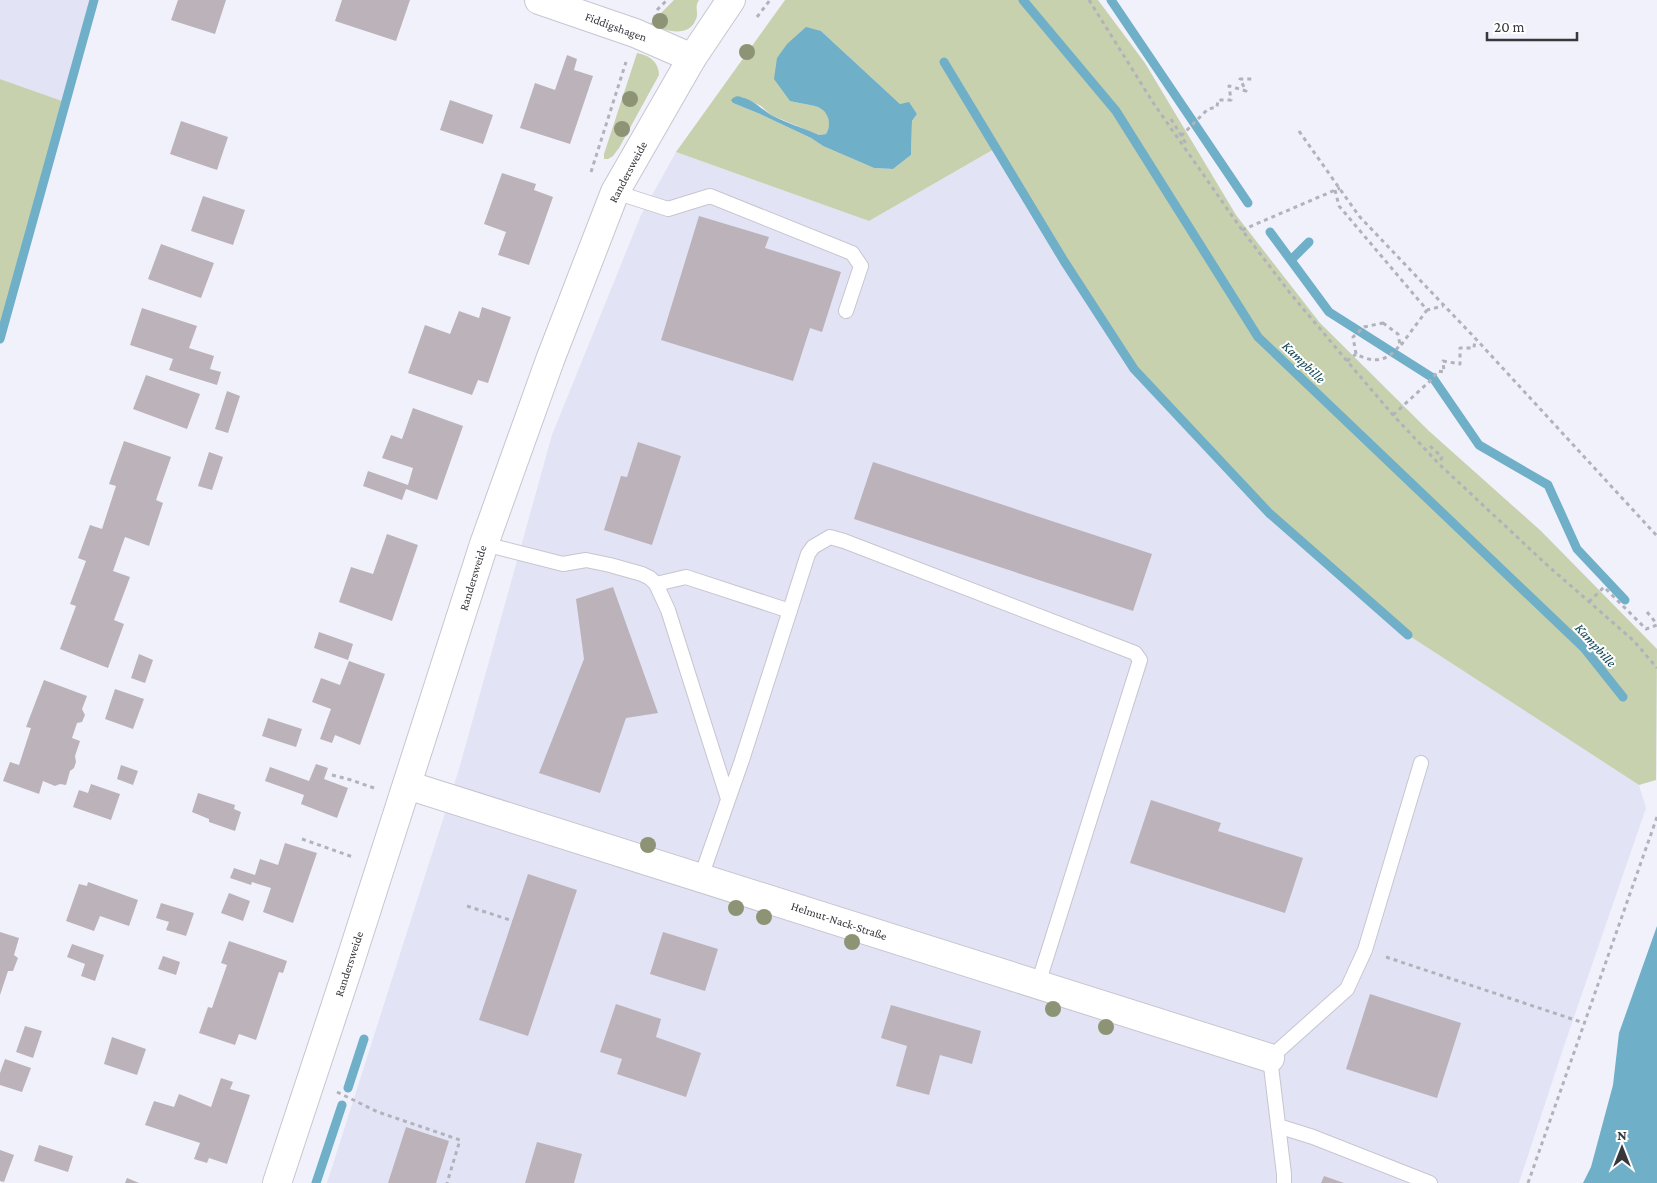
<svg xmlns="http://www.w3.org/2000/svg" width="1657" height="1183" viewBox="0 0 1657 1183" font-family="'Crimson Pro',serif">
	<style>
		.built { fill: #e2e3f5 }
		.green { fill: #c8d1ae; fill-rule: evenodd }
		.water { fill: #6fafc8 }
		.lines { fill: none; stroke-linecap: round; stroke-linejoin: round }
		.stream { stroke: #6fafc8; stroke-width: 9 }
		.building { fill: #bcb2b9 }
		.lane-casing { stroke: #c6c6d1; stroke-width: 16 }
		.street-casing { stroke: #c6c6d1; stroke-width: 30 }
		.secondary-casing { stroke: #c6c6d1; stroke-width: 30 }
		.path { stroke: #b2b2bb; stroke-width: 3; stroke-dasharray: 4 4; stroke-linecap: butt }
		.lane { stroke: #fff; stroke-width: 14 }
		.street { stroke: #fff; stroke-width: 28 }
		.secondary { stroke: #fff; stroke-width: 28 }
		.tree { fill: #8d9476 }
		.labels { text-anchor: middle; stroke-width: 4; stroke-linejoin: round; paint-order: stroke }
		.street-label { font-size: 12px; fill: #37373c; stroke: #fff }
		.water-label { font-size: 14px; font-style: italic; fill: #0d4557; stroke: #fff }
	</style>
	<rect width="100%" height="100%" fill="#f1f1fc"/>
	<path class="built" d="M0,0H94L65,102L0,79Z
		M996,148L1064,261L1408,635L1639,785L1646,808L1563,1049L1519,1183H327L459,769L552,435L641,215L676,152L869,221Z"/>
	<path class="green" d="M674,0H699C694,7 699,13 696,19C689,39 664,30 649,25Z
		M785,0H1098L1145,63L1236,215L1320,323L1429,431L1541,531L1657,649L1656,780L1639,785L1408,635L1269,513L1134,369L1064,261L996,148L869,221L676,152ZM821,31L900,104L909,103L917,114L912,121L911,155L893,169L874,168L823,146L811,138L760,114L733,103L742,97L761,106L771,115L819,135L826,134C832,124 830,112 818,107C812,105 798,103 790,101Z
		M637,53C649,55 659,62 659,75L619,148L613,156L608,159H604V154Z
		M0,79L65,102L0,325Z"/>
	<path class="water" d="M806,27L821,31L900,104L909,102L917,114L912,121L911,155L893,169L874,168L823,146L811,138L760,114L733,103L731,100C734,97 737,95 741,97C754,100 761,109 771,115C786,123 804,128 819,135L826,134C832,124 829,112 818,107C812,105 798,103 790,101L774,79L777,58L787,44Z
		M1657,926V1183H1583L1591,1167L1613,1085L1619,1033Z"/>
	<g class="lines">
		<path class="stream" d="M1023,0L1116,111L1258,337L1584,648L1623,697
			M1111,0L1248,203
			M944,62L1064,261L1134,369L1269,513L1408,635
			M1270,232L1329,312L1433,378L1479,445L1548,485L1577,549L1625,600
			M1291,260L1309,242
			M0,339L94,0
			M348,1088L364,1039
			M316,1183L342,1105"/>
	</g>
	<path class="building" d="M178,0H226L215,34L171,20Z
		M342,0H410L396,41L335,21Z
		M567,55L577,59L574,70L593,76L570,144L520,128L535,83L555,90Z
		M450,100L493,115L483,144L440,130Z
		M181,121L228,137L217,170L170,154Z
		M502,173L536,184L534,190L553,197L529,265L498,255L506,232L484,224Z
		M203,196L245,210L233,245L191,231Z
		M699,216L769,237L765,248L841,272L822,332L810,328L793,381L661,340Z
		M161,244L214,263L201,298L148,279Z
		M482,307L511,317L488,383L478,380L472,395L408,373L425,325L450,334L459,311L479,318Z
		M142,308L197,326L189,348L214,356L210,369L221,372L217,385L169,370L173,359L130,345Z
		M146,375L200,394L187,429L133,409Z
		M227,391L240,396L228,433L215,429Z
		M413,408L463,426L437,500L406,489L402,500L363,486L368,471L408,485L413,468L382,458L391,435L402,439Z
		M124,441L171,457L156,500L163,503L149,546L125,537L113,571L130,577L114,620L124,624L108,668L60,649L76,606L70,604L86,561L78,558L90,525L102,529L116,486L109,484Z
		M638,442L681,456L652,545L604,530L621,476L627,477Z
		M209,452L223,457L212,490L198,486Z
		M873,462L1152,554L1133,611L854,519Z
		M387,534L418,545L392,621L339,602L351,567L373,574Z
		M613,587L658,713L626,718L600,793L539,773L584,659L576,599Z
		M319,632L353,644L348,660L314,648Z
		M139,654L153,660L145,683L131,678Z
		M349,661L385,674L360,745L335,735L332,743L320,739L331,709L312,702L321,678L340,685Z
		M44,680L87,696L82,709L85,715L82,722L77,723L72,738L80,741L75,756L76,762L74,768L70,771L66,785L60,784L55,786L43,781L39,794L3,781L10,762L19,765L31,728L26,727Z
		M115,689L144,699L133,729L105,719Z
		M268,718L302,729L296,747L262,736Z
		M316,764L328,768L324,779L348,788L337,818L301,804L304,795L265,781L270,767L309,781Z
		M121,765L138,771L133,785L117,779Z
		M91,784L120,794L111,820L73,807L79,790L88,793Z
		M198,793L235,805L234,809L241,812L235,831L209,822V819L192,812Z
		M1151,800L1221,823L1218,831L1303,858L1285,913L1130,863Z
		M285,843L317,853L293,923L263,912L271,888L252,882L251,885L230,878L234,868L255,875L260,859L278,865Z
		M528,874L577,890L528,1036L479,1020Z
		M88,882L138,900L129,926L100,916L94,931L66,921L79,884L87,886Z
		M229,893L250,901L243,921L221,913Z
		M161,903L194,913L186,936L166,930L169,922L156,918Z
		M0,932L19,938L14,955L18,958L13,971H8L0,995Z
		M663,932L718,949L705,991L650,974Z
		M229,941L287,961L283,973L279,972L256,1040L239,1034L235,1045L199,1033L208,1007L212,1008L227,965L221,963Z
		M72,944L104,955L95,981L81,976L85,964L67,957Z
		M163,956L180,962L176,975L158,969Z
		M1370,994L1461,1023L1437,1098L1346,1069Z
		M616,1004L661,1019L656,1037L701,1053L686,1097L617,1074L622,1059L600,1052Z
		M891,1005L981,1031L972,1064L940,1055L929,1095L896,1086L907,1046L881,1038Z
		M25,1026L42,1031L33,1058L16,1052Z
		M112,1037L146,1049L137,1075L104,1064Z
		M5,1059L31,1068L22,1092L0,1085V1073Z
		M221,1078L233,1082L230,1089L250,1095L227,1164L209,1158L207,1163L194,1159L200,1143L145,1125L154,1101L174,1107L179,1094L211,1107Z
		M406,1127L449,1141L436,1183H388Z
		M537,1142L582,1154L574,1183H525Z
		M39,1145L73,1156L68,1172L34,1161Z
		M0,1150L14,1155L4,1182L0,1181Z
		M1324,1176L1344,1183H1321Z
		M127,1178L139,1183H125Z"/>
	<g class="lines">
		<g class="lane-casing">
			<path id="lane" d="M615,192L668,209L710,196L852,253L861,266L846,311
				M484,544L563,564L586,560L610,565L642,574L650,578L656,584L668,610L728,799
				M656,584L686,577L790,611
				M701,877L742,760L808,554L813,547L830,537L844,541L1135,653L1140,660L1038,984
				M1278,1126L1313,1137L1430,1183
				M1284,1183V1174L1270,1058L1347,989L1365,950L1421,763"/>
		</g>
		<g class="street-casing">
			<path id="street" d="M539,0L635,33L692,58
				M407,785L1270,1058"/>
		</g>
		<g class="secondary-casing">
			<path id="secondary" d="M277,1183L347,971L484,544L550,360L615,192L692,58L731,0"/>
		</g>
		<path class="path" d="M1089,0L1154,104L1242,230L1290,293L1347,361L1393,415L1439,464L1547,565L1634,641L1657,668
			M657,10L667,0
			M757,17L770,0
			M1171,119L1185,142L1184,146
			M1299,131L1359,216L1475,338L1657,536
			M1181,136L1208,109L1217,107L1218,100H1231L1229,86L1246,91L1240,79H1253
			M591,172L626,62
			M1335,190L1339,206L1427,310L1443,306
			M1242,230L1340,188
			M1383,323L1398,334L1400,345C1388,361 1374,364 1356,354L1353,337L1364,327Z
			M1401,345L1427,310
			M1347,361L1356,354
			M1393,415L1430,381L1438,371L1444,372L1443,361L1460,364V348H1474L1475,339
			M1430,446L1442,457L1439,464
			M1589,602L1604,587L1646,629L1657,625
			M1647,612L1657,624
			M332,775L351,780L374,788
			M302,839L353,857
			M467,906L513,921
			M1386,957L1584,1023
			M337,1092L378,1112L460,1140L447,1183
			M1528,1183L1657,817"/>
		<use href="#lane" class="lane"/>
		<use href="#street" class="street"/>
		<use href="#secondary" class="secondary"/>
	</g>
	<g class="tree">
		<circle cx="660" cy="21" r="8"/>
		<circle cx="747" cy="52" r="8"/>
		<circle cx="630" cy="99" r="8"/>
		<circle cx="622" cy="129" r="8"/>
		<circle cx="648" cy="845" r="8"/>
		<circle cx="736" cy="908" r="8"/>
		<circle cx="764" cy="917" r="8"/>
		<circle cx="852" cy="942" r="8"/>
		<circle cx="1053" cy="1009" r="8"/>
		<circle cx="1106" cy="1027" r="8"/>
	</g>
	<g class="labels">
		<g class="street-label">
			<text transform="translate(616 27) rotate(20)" y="4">Fiddigshagen</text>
			<text transform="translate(628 172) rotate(-62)" y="4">Randersweide</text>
			<text transform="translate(473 578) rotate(-73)" y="4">Randersweide</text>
			<text transform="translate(839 921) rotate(18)" y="4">Helmut-Nack-Straße</text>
			<text transform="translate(349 964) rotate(-72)" y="4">Randersweide</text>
		</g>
		<g class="water-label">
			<text transform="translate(1304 362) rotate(44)" y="5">Kampbille</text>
			<text transform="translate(1596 645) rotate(48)" y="5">Kampbille</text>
		</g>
	</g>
	<g transform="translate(1622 1148)" stroke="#ffffff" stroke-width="4" paint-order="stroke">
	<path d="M0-4L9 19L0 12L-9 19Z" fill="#37373c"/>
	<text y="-8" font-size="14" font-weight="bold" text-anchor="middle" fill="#37373c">N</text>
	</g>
	<path d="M1487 32v8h90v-8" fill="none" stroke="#37373c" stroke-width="2.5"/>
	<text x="1494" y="32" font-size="15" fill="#37373c" stroke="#ffffff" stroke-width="4" paint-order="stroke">20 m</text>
</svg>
